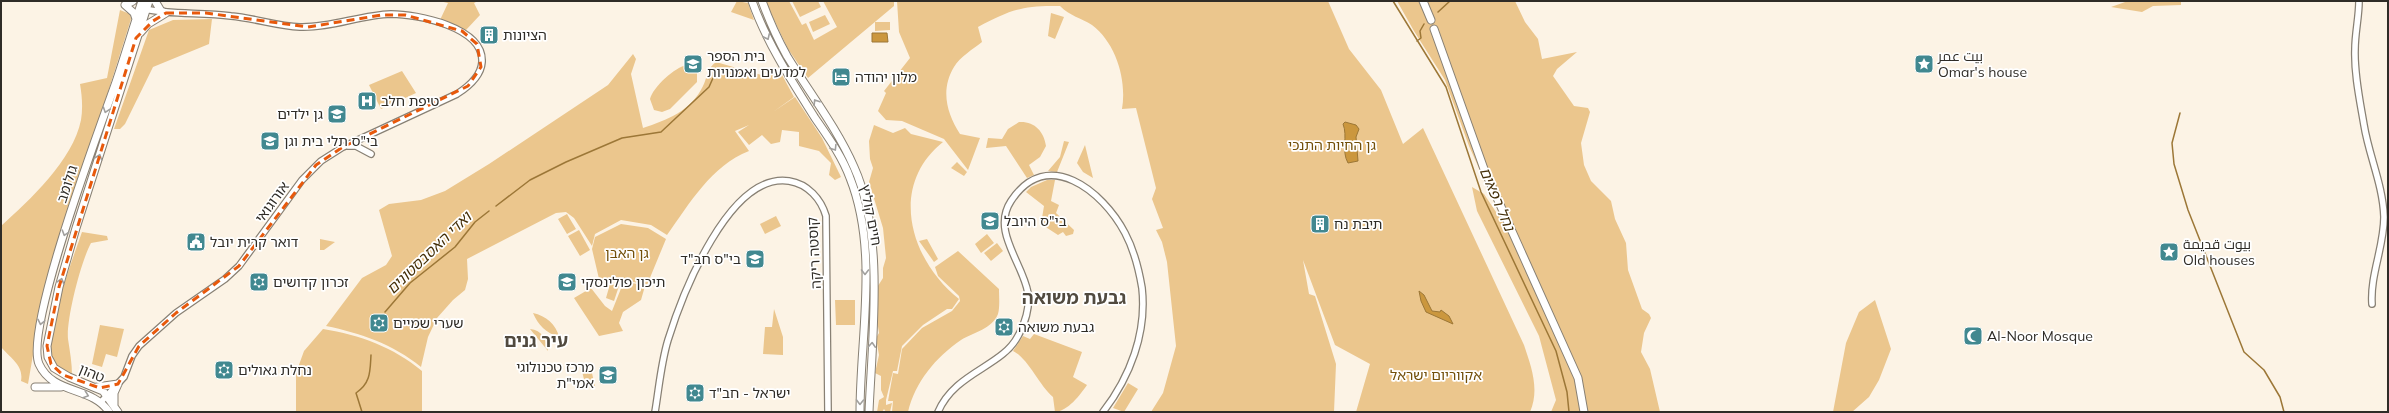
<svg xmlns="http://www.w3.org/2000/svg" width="2389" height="413" viewBox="0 0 2389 413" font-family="Mulish,Cairo,'Noto Sans Hebrew',sans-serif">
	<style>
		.green { fill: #ebc68d }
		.water { fill: #cb973e; stroke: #9c7737 }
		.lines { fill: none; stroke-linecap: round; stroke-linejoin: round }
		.stream { stroke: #9c7737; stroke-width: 1.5 }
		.minor-casing { stroke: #888074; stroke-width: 8 }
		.major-casing { stroke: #888074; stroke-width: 9 }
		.minor { stroke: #fff; stroke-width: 5.5 }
		.major { stroke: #fff; stroke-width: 7 }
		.oneway { stroke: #a1a09e }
		.marked { fill: none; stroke: #e8590c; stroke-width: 3; stroke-dasharray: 8 5; stroke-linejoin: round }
		.labels { text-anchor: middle; stroke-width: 3.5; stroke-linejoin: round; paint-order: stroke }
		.poi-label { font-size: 14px; fill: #2f2c27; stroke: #fff; text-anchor: start }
		.park-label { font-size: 14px; fill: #724f09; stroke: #fff }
		.street-label { font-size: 14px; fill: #2f2c27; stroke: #fff }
		.water-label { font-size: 15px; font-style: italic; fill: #442f08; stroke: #fff }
		.district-label { font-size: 18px; font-weight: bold; fill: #514a3f; stroke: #fff }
	</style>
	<rect width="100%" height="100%" fill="#fcf3e5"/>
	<path class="green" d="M439,1H478L474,3L480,15L466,30L440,20L448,3Z
		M737,1L748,3L754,20L731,12Z
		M765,1H789L802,25L806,23L814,40L837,27L823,1H894V6L808,78L788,49Z
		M792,1H818L821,7L800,17Z
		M897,1H1328L1349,49L1381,90L1403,144L1423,128L1524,345C1531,366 1540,389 1530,412H1356L1370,364L1335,345L1303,260L1309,294L1315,296L1336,364L1334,412H1151L1163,393L1176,346L1167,262L1162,242L1156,230L1163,228L1152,199L1156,188L1136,108L1122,109C1127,80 1116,43 1092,25C1081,18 1070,16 1060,6C1023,5 1010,10 978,27L982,42C973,49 960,57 954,67C940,90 947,114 960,134L980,138L968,170L944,139L902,121L886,120L878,111L886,93L884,91L910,58L899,32Z
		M1397,1H1515L1525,22L1538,39L1542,59L1577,52L1557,69L1553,76L1574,106L1588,108L1590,112L1581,143L1584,165L1591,181L1611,201L1615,219L1626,243L1628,270L1642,309L1649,314L1651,318L1644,333L1641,352L1650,369L1660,412H1551L1556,400L1539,336L1477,211L1472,187L1484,194L1504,224L1469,146L1445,80L1414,31Z
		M2128,1H2181V5L2153,6L2142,12L2111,7Z
		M120,10L130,14L131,19L42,302L28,384L21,381C24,365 10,358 1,347V226C30,200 73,160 81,120C83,108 82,96 80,84L107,78Z
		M1051,13L1064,17L1055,39L1048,36Z
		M825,15L830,24L813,32L809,22Z
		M212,19L209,44L153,67L125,124L120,129H114L149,30L173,20Z
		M875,22H890V30L875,31Z
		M633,54L636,59L631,74L643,128C667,120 691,111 703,86C707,78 708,67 716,62L765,76L781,73L794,97L773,112L795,97L822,138L841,177L835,180L829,175L831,163L819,151L799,146V132L782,130L780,142L771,144L762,135L749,145L738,132L749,125L735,131L749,151C711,166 690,203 667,235L651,225L621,220L595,234L592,246L574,218L566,212L556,213L467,259L468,279L465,290L453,300L437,318L428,337L421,367C393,344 360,333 326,326L362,278L386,265L392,256L379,210L389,204L421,200L445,191L489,164L608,85Z
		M687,65L697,71V82L670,109L662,112L654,110L650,99C653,87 675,67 687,65Z
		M402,71L416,93L381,109L369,85Z
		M1019,122C1034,121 1044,131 1046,146L1040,157L1029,165L1034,175L1027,178L1006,146L986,148L988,138L1002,139L1008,129Z
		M874,125L893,133L905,128L911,134L943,142C888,186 910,260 959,299L952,309H947L923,325L902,346L897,371H893L886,400V405L892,403L890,412H886L884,409L882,412H877L879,400L884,397L881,390V376L875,373L879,355L876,338L879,333L875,307L876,289L883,278V268L886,258L883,228L869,182L873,168L870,159L869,141Z
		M1064,141L1069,142L1057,172L1048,171L1060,157Z
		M1085,145L1093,178L1083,172L1077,163Z
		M957,162L967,172L964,176L951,168Z
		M1047,180H1055L1051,201L1059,205L1056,213L1074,230L1073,234L1066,236L1063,232L1058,235L1041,224L1044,206L1026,192L1031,187Z
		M567,214L576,229L567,234L558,219Z
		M776,216L781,226L765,234L760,224Z
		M621,224L648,228L666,239L647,285L625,280L600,283L592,249L595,237Z
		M579,230L590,250L580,256L568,236Z
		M82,232L107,236L108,240L91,243C81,261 66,320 68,339C70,352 72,363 72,376C67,374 60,371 56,367C38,347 74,256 82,232Z
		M987,234L994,243L981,253L975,244Z
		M320,239L335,242L324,250H320Z
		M927,239L938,259L934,262L919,241Z
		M997,243L1003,251L991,261L984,253Z
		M958,251L999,289C999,296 1000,307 998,314C992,329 974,332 961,340C936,357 915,382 908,412H892L893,401H888L893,373L898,374L902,349L922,328L952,311L960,301L959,296L938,276L935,267Z
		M624,281L645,286L641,300L623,312L619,323L623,331L599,336L574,298L591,288L605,306L612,311Z
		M610,284L619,286L614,301L606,298Z
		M835,300H855V325H836Z
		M1875,300L1891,349L1879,380L1869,397L1852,412H1833L1846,343L1859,312Z
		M774,309L783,337V355L763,354L765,327H772Z
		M533,313C546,316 556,324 559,337C546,333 538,325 533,313Z
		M100,325L124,329L117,357L106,354L102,367L92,364Z
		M323,329C360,335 393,347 422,371V412H296V373L304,351Z
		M530,329C542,330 547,340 548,351Z
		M1034,334L1082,352L1073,377L1087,385C1080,395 1068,411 1055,412L1053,397C1039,385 1028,358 1013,351L1023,336L1030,339Z
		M591,369L595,386L586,388L582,371Z
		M1128,383L1138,389L1124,412L1113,408Z"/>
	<path class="water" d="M872,33H887L888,42H872Z
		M1345,122L1356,125L1359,129L1356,137L1358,161L1348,163C1341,151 1348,136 1343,124Z
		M1419,291L1424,295L1432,311L1440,312L1441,310L1449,316L1453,324L1426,312L1421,301Z"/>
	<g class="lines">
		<path class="stream" d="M1393,1L1446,87L1481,192L1556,351L1567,392L1569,412
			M1438,12L1450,1
			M1417,41L1421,38L1420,31L1424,24
			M2180,113L2172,143L2174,164L2188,210L2244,352L2264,370L2280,397L2284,412
			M496,206L530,180L566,162L622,138L661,132L709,87L717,69
			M385,312L410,283L455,247L475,222L489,211
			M362,412L356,393C371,383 370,371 371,355"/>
		<g class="minor-casing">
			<path id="minor" d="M2359,1C2359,17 2355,33 2355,49C2354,74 2360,101 2364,125C2369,156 2383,185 2384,217C2384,247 2370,275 2372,304
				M348,146H356L371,154
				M101,402L124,377L132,356L139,346L176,313L225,279L239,266L302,180L321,161L343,147L457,94C468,87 481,77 482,62C484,27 417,14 391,14C360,15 331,28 300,27C277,26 254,18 231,16C202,12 173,15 144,9
				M655,412C659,388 661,363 668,340C682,295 729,172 789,181C808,184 821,199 826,216L828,412
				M938,412C955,372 1002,367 1018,336C1025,324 1030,307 1028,293C1023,263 991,231 1011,201C1047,146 1103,191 1125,233C1134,250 1139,270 1142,288C1147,333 1130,377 1103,412"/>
		</g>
		<g class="major-casing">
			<path id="major" d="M133,1L125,5L134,13L136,19
				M752,1C767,43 791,80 815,118C828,137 842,156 850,178C879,251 860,336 860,412
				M762,1C769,20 777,38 787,56C809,92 837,128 854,167C885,235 872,338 869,412
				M1423,1L1431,20
				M1434,29L1484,169L1578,378L1584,412
				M140,33L148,24L166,13L161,11L155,1
				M35,387H61
				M97,387L118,384
				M114,405V393L118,384
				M109,412C92,386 53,395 39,364C24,329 100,127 116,82C125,55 133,28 142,1
				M118,412L103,391L69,377L54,368L48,357L47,346L59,287L76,228L149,1"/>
		</g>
		<use href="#minor" class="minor"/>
		<use href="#major" class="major"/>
	</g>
	<defs><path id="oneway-chevron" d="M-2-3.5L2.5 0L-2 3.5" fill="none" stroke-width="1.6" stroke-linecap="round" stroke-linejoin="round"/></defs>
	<g class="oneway">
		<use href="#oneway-chevron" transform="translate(767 37) rotate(65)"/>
		<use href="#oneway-chevron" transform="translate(816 102) rotate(-122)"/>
		<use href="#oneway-chevron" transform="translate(106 110) rotate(109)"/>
		<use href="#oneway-chevron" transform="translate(834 148) rotate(58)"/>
		<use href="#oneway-chevron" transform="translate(99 157) rotate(-71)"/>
		<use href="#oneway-chevron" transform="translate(65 233) rotate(107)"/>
		<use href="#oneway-chevron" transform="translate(865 272) rotate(90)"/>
		<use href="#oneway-chevron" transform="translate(61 281) rotate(-74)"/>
		<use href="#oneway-chevron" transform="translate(41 322) rotate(102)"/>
		<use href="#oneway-chevron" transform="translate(872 345) rotate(-87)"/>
		<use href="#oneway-chevron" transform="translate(86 395) rotate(19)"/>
		<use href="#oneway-chevron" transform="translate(860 402) rotate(91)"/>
	</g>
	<path class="marked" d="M166,13H206L308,27L382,15H405L462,31L477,44L481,67L468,86L343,147L316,165L239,266L176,313L139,346L118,384L100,388L63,375L51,364L47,346L59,287L136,38L153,21Z"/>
	<defs>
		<g id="building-square" transform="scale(1)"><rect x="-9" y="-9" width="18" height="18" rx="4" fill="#418890" stroke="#fff"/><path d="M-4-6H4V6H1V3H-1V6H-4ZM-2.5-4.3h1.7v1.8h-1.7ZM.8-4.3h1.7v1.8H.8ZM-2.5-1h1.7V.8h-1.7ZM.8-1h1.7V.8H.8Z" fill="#fff"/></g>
		<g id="school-square" transform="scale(1)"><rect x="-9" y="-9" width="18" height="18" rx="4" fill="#418890" stroke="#fff"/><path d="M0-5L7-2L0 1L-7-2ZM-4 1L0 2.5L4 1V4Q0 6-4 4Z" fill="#fff"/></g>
		<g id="sight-square" transform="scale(1)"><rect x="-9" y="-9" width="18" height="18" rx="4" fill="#418890" stroke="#fff"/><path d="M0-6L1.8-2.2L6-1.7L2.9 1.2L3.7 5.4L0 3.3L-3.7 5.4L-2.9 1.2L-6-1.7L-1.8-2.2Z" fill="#fff"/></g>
		<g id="hotel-square" transform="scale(1)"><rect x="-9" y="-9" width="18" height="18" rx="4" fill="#418890" stroke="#fff"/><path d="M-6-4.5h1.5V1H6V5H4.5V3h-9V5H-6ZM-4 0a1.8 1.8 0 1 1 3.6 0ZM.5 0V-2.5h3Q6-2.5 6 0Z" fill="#fff"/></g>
		<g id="hospital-square" transform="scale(1)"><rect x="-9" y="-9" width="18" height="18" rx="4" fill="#418890" stroke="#fff"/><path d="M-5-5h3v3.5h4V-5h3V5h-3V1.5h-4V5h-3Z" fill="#fff"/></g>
		<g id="civic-square" transform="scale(1)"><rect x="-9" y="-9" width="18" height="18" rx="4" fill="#418890" stroke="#fff"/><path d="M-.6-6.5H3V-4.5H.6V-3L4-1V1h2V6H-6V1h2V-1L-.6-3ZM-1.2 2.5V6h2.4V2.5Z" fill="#fff"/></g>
		<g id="synagogue-square" transform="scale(1)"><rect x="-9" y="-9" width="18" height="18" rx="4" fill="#418890" stroke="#fff"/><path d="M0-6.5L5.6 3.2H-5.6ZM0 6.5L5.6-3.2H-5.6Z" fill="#fff"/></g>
		<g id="mosque-square" transform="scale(1)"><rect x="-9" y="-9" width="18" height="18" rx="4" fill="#418890" stroke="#fff"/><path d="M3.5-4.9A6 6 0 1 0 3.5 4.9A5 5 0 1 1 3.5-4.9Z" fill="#fff"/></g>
	</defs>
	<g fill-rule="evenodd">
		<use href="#building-square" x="489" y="35"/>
		<use href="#school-square" x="693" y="64"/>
		<use href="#sight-square" x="1924" y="64"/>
		<use href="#hotel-square" x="841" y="77"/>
		<use href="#hospital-square" x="367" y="101"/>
		<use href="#school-square" x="337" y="114"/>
		<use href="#school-square" x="270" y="141"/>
		<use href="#school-square" x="990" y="221"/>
		<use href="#building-square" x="1320" y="224"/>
		<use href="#civic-square" x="196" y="242"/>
		<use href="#sight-square" x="2169" y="252"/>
		<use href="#school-square" x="755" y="259"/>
		<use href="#synagogue-square" x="259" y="282"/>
		<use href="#school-square" x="567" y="282"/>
		<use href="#synagogue-square" x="379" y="323"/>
		<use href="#synagogue-square" x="1004" y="327"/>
		<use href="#mosque-square" x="1973" y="336"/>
		<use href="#synagogue-square" x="224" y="370"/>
		<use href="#school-square" x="608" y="375"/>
		<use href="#synagogue-square" x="695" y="393"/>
	</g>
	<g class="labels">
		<g class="poi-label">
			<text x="503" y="40">הציונות</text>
			<text x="707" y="61">בית הספר<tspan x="707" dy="16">למדעים ואמנויות</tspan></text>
			<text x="1938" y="61">بيت عمر<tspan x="1938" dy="16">Omar's house</tspan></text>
			<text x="855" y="82">מלון יהודה</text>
			<text x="381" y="106">טיפת חלב</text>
			<text x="323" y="119" text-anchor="end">גן ילדים</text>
			<text x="284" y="146">בי"ס תלי בית וגן</text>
			<text x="1004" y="226">בי"ס היובל</text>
			<text x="1334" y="229">תיבת נח</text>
			<text x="210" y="247">דואר קרית יובל</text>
			<text x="2183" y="249">بيوت قديمة<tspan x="2183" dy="16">Old houses</tspan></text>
			<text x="741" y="264" text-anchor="end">בי"ס חב"ד</text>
			<text x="273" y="287">זכרון קדושים</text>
			<text x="581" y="287">תיכון פולינסקי</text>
			<text x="393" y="328">שערי שמיים</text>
			<text x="1018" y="332">גבעת משואה</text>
			<text x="1987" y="341">Al-Noor Mosque</text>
			<text x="594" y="372" text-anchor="end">מרכז טכנולוגי<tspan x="594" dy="16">אמי"ת</tspan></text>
			<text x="238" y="375">נחלת גאולים</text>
			<text x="709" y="398">ישראל - חב"ד</text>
		</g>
		<g class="park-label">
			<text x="1332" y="150">גן החיות התנכי</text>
			<text x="627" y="258">גן האבן</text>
			<text x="1436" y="380">אקווריום ישראל</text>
		</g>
		<g class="street-label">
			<text transform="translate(67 184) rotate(-72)" y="5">גולומב</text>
			<text transform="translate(272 202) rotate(-54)" y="5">אורוגואי</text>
			<text transform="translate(871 215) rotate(79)" y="5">חיים קוליץ</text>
			<text transform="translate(814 253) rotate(-93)" y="5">קוסטה ריקה</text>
			<text transform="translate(92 373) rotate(23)" y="5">טהון</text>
		</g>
		<g class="water-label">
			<text transform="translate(1497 199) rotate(67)" y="5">נחל רפאים</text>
			<text transform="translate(429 253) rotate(-44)" y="5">ואדי האסבסטונים</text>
		</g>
		<g class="district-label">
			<text x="1074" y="304">גבעת משואה</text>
			<text x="536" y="347">עיר גנים</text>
		</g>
	</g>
	<rect width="2389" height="413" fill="none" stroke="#2f2c27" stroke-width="4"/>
</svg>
